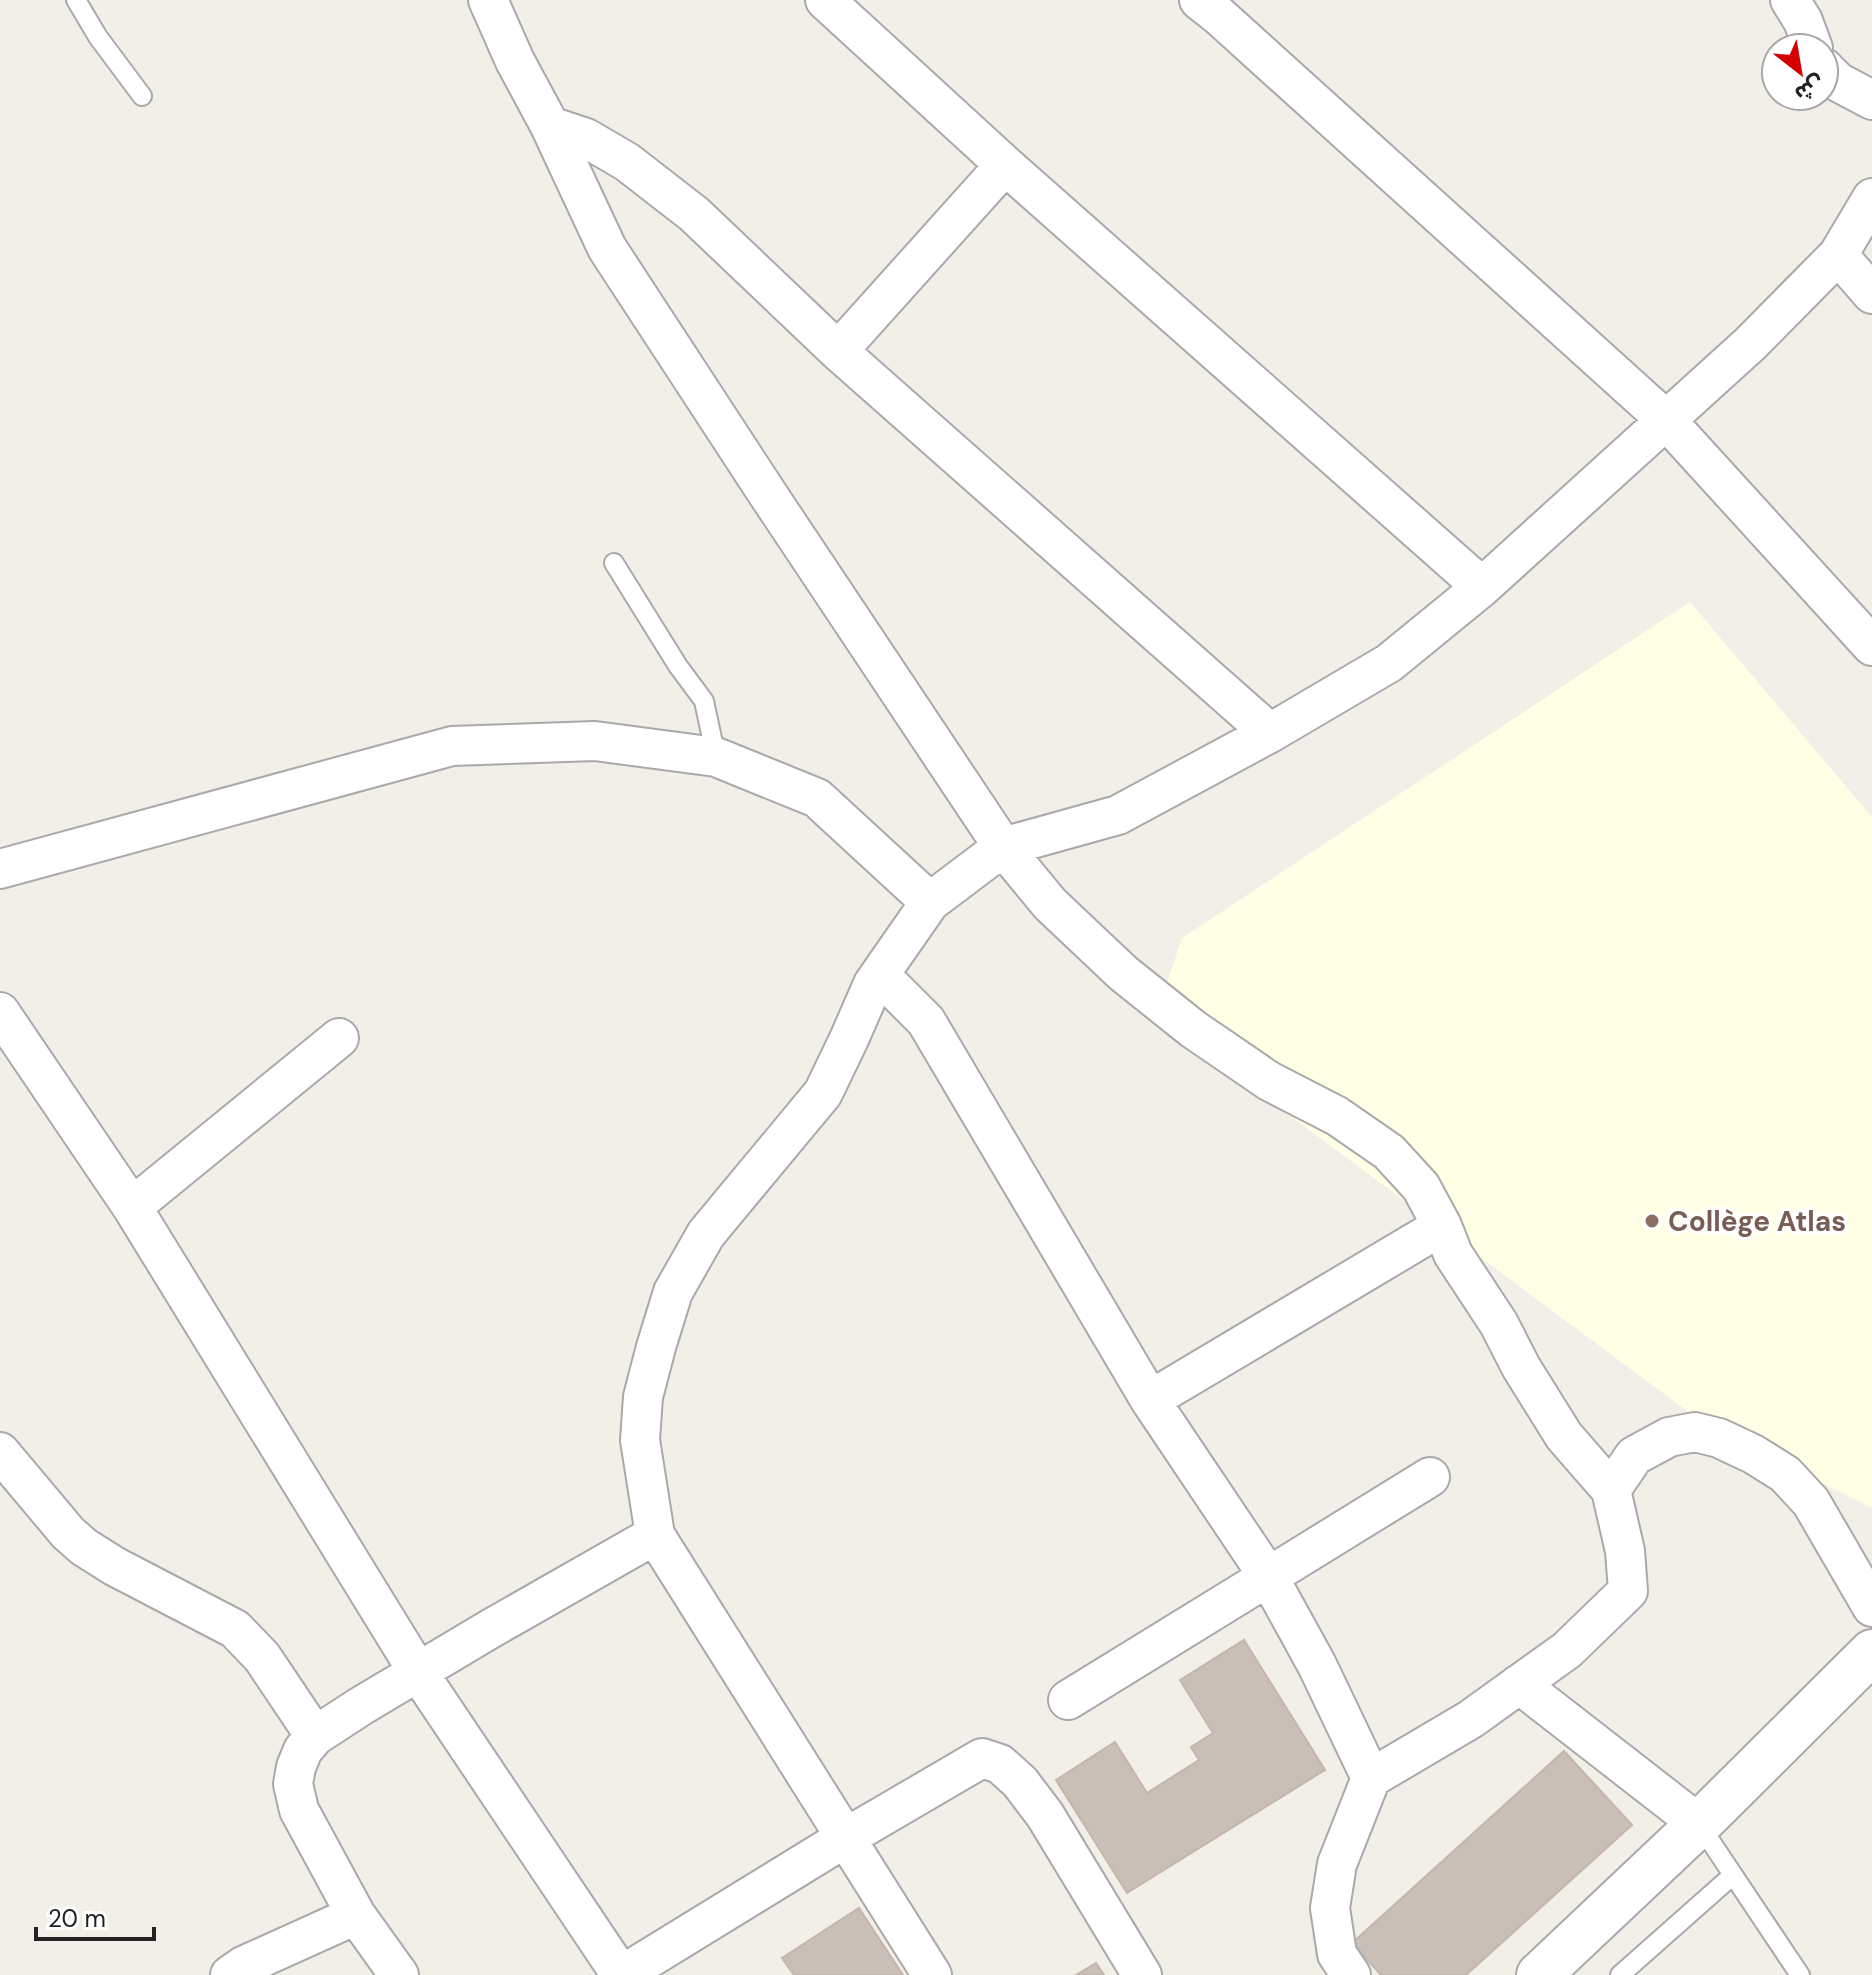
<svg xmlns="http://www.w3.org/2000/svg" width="1872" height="1975" viewBox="0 0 1872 1975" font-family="'DM Sans','Noto Sans Arabic',sans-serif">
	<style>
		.education { fill: #ffffe5 }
		.building { fill: #c7bfb8; stroke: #c4b6ab; stroke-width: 2 }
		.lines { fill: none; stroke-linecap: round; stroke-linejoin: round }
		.service-casing { stroke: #a9a9a9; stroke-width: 22 }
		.minor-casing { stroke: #a9a9a9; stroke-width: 42 }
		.tertiary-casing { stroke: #a9a9a9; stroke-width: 48 }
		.service { stroke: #fff; stroke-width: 18 }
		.minor { stroke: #fff; stroke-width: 38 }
		.tertiary { stroke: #fff; stroke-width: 44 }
		.education-dot { fill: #8d6e63; stroke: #fff; stroke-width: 3 }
		.labels { text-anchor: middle; stroke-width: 7; stroke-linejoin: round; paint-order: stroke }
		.education-label { font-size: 28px; font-weight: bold; fill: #785e54; stroke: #fff; text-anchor: start }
	</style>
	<rect width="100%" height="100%" fill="#f2efe9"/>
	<path class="education" d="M1690,602L1872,817V1508L1706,1425L1156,1016L1182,938Z"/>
	<path class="building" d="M1244,1640L1325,1770L1127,1893L1056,1780L1115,1742L1147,1793L1199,1760L1191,1747L1213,1733L1180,1680Z
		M1564,1751L1632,1825L1466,1975H1381L1352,1943Z
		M859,1908L903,1975H794L782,1958Z
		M1096,1963L1104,1975H1076Z"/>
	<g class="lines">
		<g class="service-casing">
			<path id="service" d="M76,0L98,37L142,96
				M614,563L678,666L704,701L716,757
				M1699,1824L1800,1975
				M1620,1975L1733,1875"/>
		</g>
		<g class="minor-casing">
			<path id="minor" d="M488,0L515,61L550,126L586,138L627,162L694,214L838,351L1270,733
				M825,0L1005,165L1482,587
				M1199,0L1218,15L1666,420L1872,646
				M1790,0L1803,21L1813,48
				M1824,68L1838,82L1872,100
				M550,126L607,248L769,496L1003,847L1118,815L1270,733L1389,663L1482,587L1750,344L1838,255L1872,198
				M1838,255L1872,294
				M838,351L1005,165
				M0,869L452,746L595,741L716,757L817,798L930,902
				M873,984L893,988L926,1021L1150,1400L1268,1576L1317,1665L1371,1778
				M0,1012L132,1207L418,1672L621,1975
				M132,1207L339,1038
				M1150,1400L1442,1226
				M0,1452L68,1533L84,1547L114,1566L235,1629L262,1657L315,1736
				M1519,1684L1699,1824
				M1068,1700L1430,1477
				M230,1975L243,1966L356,1915
				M399,1975L356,1915L299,1810L293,1784L296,1767L303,1750L315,1736L361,1706L490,1629L655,1535
				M622,1975L845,1838L982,1758L1000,1764L1020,1782L1045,1815L1142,1975
				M932,1975L655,1535L640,1440L643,1397L656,1347L673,1292L706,1234L823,1093L849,1039L873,984L930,902L1003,847L1050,904L1123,973L1193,1029L1269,1081L1337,1116L1389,1152L1421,1187L1442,1226L1453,1254L1499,1324L1521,1367L1564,1436L1611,1490
				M1351,1975L1337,1954L1330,1908L1337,1864L1371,1778L1471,1719L1567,1650L1628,1591L1625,1551L1611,1490L1634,1456L1669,1437L1695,1432L1719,1438L1753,1454L1785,1474L1811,1502L1872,1607"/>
		</g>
		<g class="tertiary-casing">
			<path id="tertiary" d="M1539,1975L1699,1824L1872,1652"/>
		</g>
		<use href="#service" class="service"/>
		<use href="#minor" class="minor"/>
		<use href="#tertiary" class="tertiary"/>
	</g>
	<circle class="education-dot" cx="1652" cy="1221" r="8"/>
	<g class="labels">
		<g class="education-label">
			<text x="1668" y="1231">Collège Atlas</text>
		</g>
	</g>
	<g transform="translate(1800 72) rotate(149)"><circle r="38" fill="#ffffff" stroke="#a7a7a7" stroke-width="2"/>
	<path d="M0-6L14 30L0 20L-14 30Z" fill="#d40000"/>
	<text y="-12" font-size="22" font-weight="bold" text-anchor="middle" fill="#222222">ش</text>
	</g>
	<path d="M36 1927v12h118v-12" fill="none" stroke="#222222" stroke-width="4"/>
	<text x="48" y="1927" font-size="24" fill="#222222" stroke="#ffffff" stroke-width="6" paint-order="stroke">20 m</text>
</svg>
